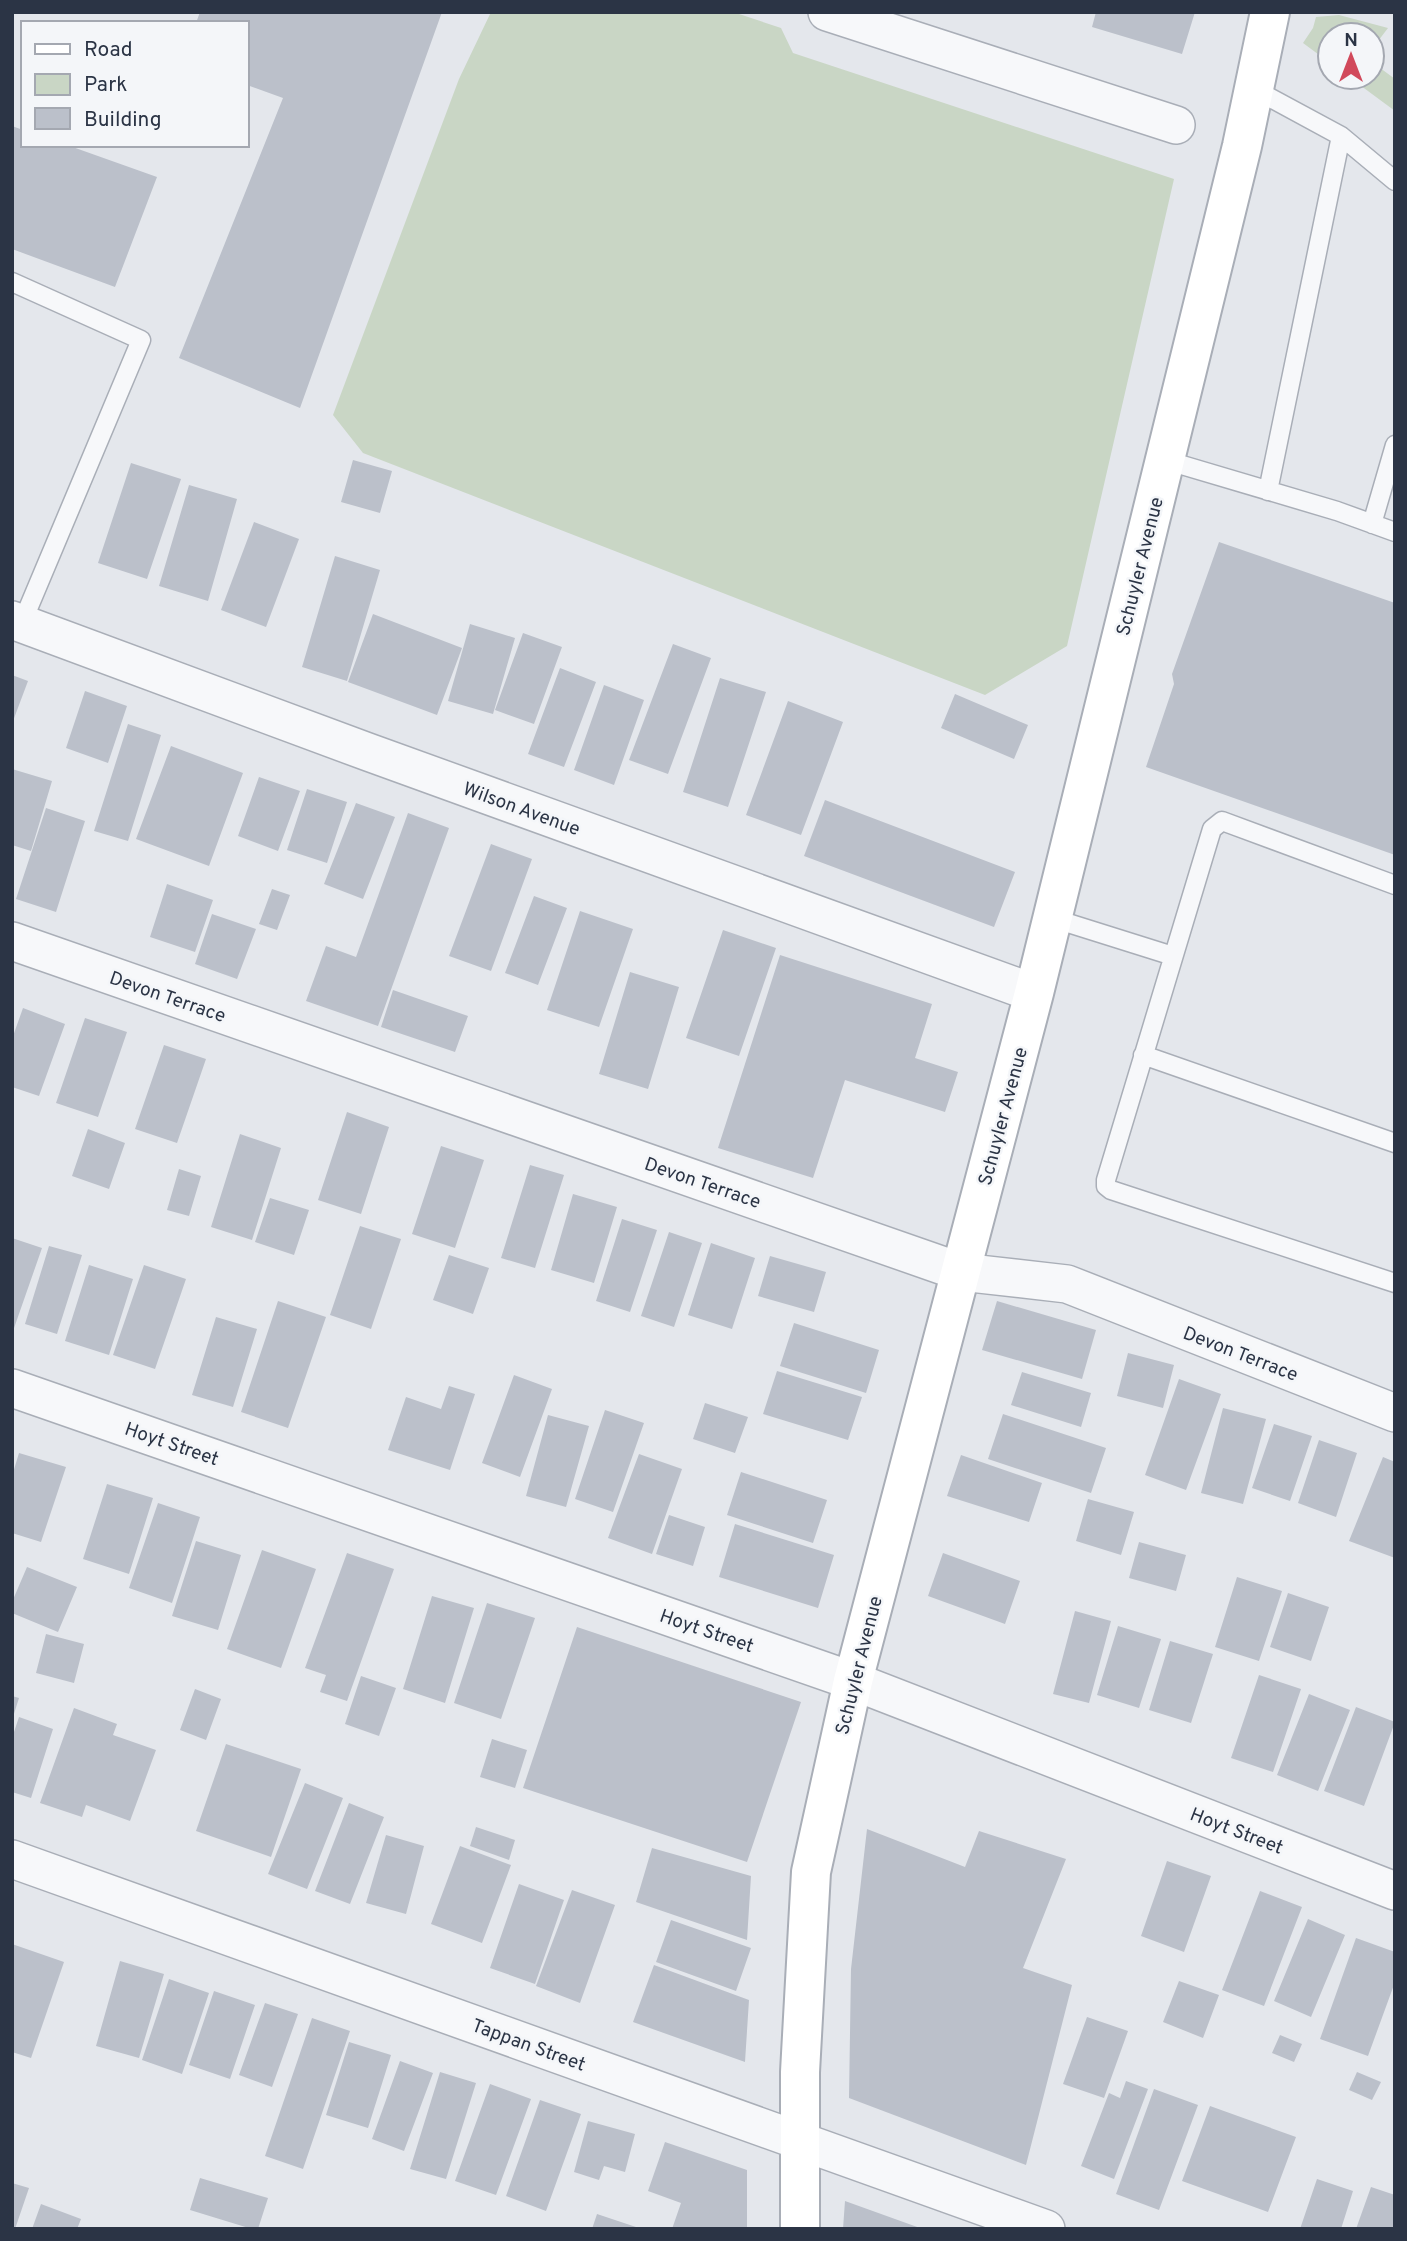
<svg xmlns="http://www.w3.org/2000/svg" width="1407" height="2241" viewBox="0 0 1407 2241" font-family="Overpass,sans-serif">
	<style>
		.green { fill: #c9d6c5 }
		.building { fill: #bbc0ca }
		.lines { fill: none; stroke-linecap: round; stroke-linejoin: round }
		.lane-casing { stroke: #a9aeb7; stroke-width: 21 }
		.street-casing { stroke: #a9aeb7; stroke-width: 40 }
		.secondary-casing { stroke: #a9aeb7; stroke-width: 42 }
		.lane { stroke: #f7f8fa; stroke-width: 18 }
		.street { stroke: #f7f8fa; stroke-width: 37 }
		.secondary { stroke: #fff; stroke-width: 38 }
		.labels { text-anchor: middle; stroke-width: 5; stroke-linejoin: round; paint-order: stroke }
		.street-label { font-size: 19px; fill: #2b3445; stroke: #f4f6f9 }
	</style>
	<rect width="100%" height="100%" fill="#e4e7ec"/>
	<path class="green" d="M491,12H733L781,28L793,53L1174,179L1067,646L985,695L363,453L333,415L459,79Z
		M1339,15L1388,28L1372,49V35H1330V63L1303,43L1313,28L1316,17Z
		M1372,62L1395,79V111L1349,77H1372Z"/>
	<path class="building" d="M200,12H442L300,408L179,358L283,98L247,85V23H196Z
		M1096,12H1195L1182,54L1092,27Z
		M12,126L23,130V145H67L157,177L115,287L12,249Z
		M353,460L392,471L380,513L341,502Z
		M131,463L181,479L147,579L98,563Z
		M189,485L237,499L208,601L159,586Z
		M254,522L299,539L266,627L221,610Z
		M1219,542L1395,603V855L1146,767L1174,684L1172,674Z
		M335,556L380,570L347,681L302,667Z
		M373,614L462,648L437,715L348,682Z
		M470,624L515,638L493,714L448,701Z
		M523,633L562,647L534,724L495,710Z
		M673,644L711,658L668,774L629,760Z
		M560,668L596,682L564,767L528,754Z
		M12,675L28,681L13,721H12Z
		M720,678L766,692L728,807L683,792Z
		M604,685L644,700L614,785L574,770Z
		M85,691L127,706L108,763L66,748Z
		M955,694L1028,725L1014,759L941,728Z
		M788,701L843,722L801,835L746,815Z
		M128,724L161,735L128,841L94,831Z
		M171,746L243,773L209,866L136,839Z
		M12,769L52,781L31,851L12,845Z
		M259,777L300,791L278,851L238,836Z
		M307,789L347,802L327,863L287,850Z
		M825,800L1015,872L994,927L804,856Z
		M356,803L395,817L363,899L324,884Z
		M46,808L85,821L56,912L16,899Z
		M408,813L449,828L378,1026L306,1001L326,946L356,957Z
		M491,844L532,859L491,971L449,956Z
		M167,884L213,900L195,952L150,937Z
		M272,889L290,895L277,930L259,924Z
		M534,896L567,908L538,985L505,973Z
		M580,911L633,929L599,1027L547,1010Z
		M212,914L256,929L237,979L195,964Z
		M723,930L776,948L739,1056L686,1038Z
		M780,955L932,1004L915,1058L958,1072L945,1112L845,1080L813,1178L718,1148Z
		M630,972L679,987L648,1089L599,1074Z
		M393,990L468,1016L455,1052L381,1027Z
		M23,1008L65,1024L39,1096L12,1087V1039Z
		M85,1018L127,1032L98,1117L56,1103Z
		M164,1045L206,1059L177,1143L135,1129Z
		M347,1112L389,1127L361,1214L318,1200Z
		M88,1129L125,1143L109,1189L72,1176Z
		M240,1134L281,1148L252,1240L211,1227Z
		M441,1146L484,1160L455,1248L412,1234Z
		M530,1165L564,1175L535,1268L501,1258Z
		M179,1169L201,1176L189,1216L167,1210Z
		M573,1194L617,1207L594,1283L551,1270Z
		M270,1198L309,1210L294,1255L255,1242Z
		M622,1219L657,1230L630,1312L596,1301Z
		M360,1226L401,1239L371,1329L330,1315Z
		M669,1232L702,1243L674,1327L641,1316Z
		M12,1238L42,1248L13,1331H12Z
		M711,1243L755,1258L732,1329L688,1315Z
		M49,1246L82,1255L57,1334L25,1324Z
		M449,1255L489,1268L473,1314L433,1300Z
		M770,1256L826,1272L814,1312L758,1296Z
		M89,1265L133,1279L109,1355L65,1341Z
		M144,1265L186,1279L155,1369L113,1355Z
		M278,1301L326,1317L288,1428L241,1412Z
		M997,1301L1096,1330L1082,1379L982,1350Z
		M216,1317L257,1329L233,1407L192,1395Z
		M794,1323L879,1350L866,1393L780,1366Z
		M1128,1353L1174,1365L1163,1408L1117,1396Z
		M777,1371L862,1397L848,1440L763,1414Z
		M1022,1372L1091,1393L1081,1427L1011,1405Z
		M514,1375L552,1389L520,1477L482,1463Z
		M1179,1379L1221,1394L1186,1490L1145,1475Z
		M449,1386L475,1394L450,1470L388,1450L406,1397L441,1409Z
		M705,1403L748,1417L735,1453L693,1439Z
		M1223,1408L1266,1419L1243,1504L1201,1493Z
		M605,1410L644,1423L613,1512L575,1499Z
		M1003,1414L1106,1448L1091,1493L988,1459Z
		M548,1415L589,1426L566,1507L526,1496Z
		M1274,1424L1312,1436L1290,1501L1252,1488Z
		M1319,1440L1357,1453L1336,1517L1298,1503Z
		M19,1453L66,1467L41,1542L12,1533V1476Z
		M639,1454L682,1469L652,1554L608,1538Z
		M961,1455L1042,1483L1029,1522L947,1496Z
		M1383,1457L1395,1462V1558L1349,1541Z
		M741,1472L827,1500L813,1543L727,1515Z
		M107,1484L153,1498L129,1574L83,1559Z
		M1088,1499L1134,1512L1121,1555L1076,1541Z
		M158,1503L200,1517L172,1603L129,1588Z
		M669,1515L705,1527L693,1566L656,1554Z
		M735,1524L834,1555L818,1608L719,1577Z
		M196,1541L241,1555L218,1630L172,1616Z
		M1139,1542L1186,1555L1176,1591L1129,1578Z
		M262,1550L316,1569L281,1668L227,1649Z
		M347,1553L394,1569L347,1701L320,1692L326,1675L305,1668Z
		M943,1553L1020,1581L1005,1624L928,1596Z
		M27,1567L77,1587L58,1632L12,1613V1602Z
		M1237,1577L1282,1591L1259,1661L1215,1647Z
		M1288,1593L1329,1607L1311,1661L1270,1647Z
		M432,1596L474,1608L445,1703L403,1689Z
		M487,1603L535,1618L501,1719L454,1703Z
		M1075,1611L1111,1621L1089,1703L1053,1694Z
		M1118,1626L1161,1639L1139,1708L1097,1695Z
		M577,1627L801,1702L747,1862L523,1788Z
		M46,1634L84,1644L74,1683L36,1673Z
		M1170,1641L1213,1654L1191,1723L1149,1710Z
		M1259,1675L1301,1689L1273,1772L1231,1758Z
		M361,1676L396,1688L379,1736L345,1724Z
		M195,1689L221,1699L206,1740L180,1730Z
		M1309,1694L1350,1710L1318,1791L1277,1775Z
		M12,1696L19,1698L13,1717H12Z
		M1356,1707L1395,1722L1364,1806L1324,1791Z
		M74,1708L117,1724L113,1735L156,1750L130,1821L86,1805L82,1817L40,1803Z
		M19,1717L53,1729L31,1798L12,1792V1738Z
		M492,1739L527,1750L515,1788L480,1777Z
		M226,1744L301,1769L271,1857L196,1831Z
		M305,1783L343,1798L307,1889L268,1874Z
		M349,1803L384,1817L350,1904L315,1891Z
		M476,1827L515,1840L509,1860L470,1846Z
		M867,1829L965,1867L979,1831L1066,1859L1023,1968L1072,1985L1026,2165L849,2098L851,1969Z
		M386,1835L424,1846L406,1914L366,1903Z
		M460,1846L511,1865L482,1943L431,1924Z
		M652,1848L751,1876L747,1940L636,1902Z
		M1167,1861L1211,1876L1184,1952L1141,1936Z
		M519,1884L564,1900L535,1984L490,1968Z
		M572,1890L615,1905L580,2003L536,1986Z
		M1260,1891L1302,1907L1264,2006L1222,1990Z
		M1308,1919L1345,1935L1311,2017L1274,2001Z
		M671,1920L751,1948L736,1991L656,1962Z
		M1356,1938L1395,1952V1982L1368,2056L1320,2039Z
		M12,1944L64,1962L31,2058L12,2052Z
		M120,1961L164,1974L139,2058L96,2046Z
		M654,1965L749,2000L745,2062L633,2022Z
		M169,1979L209,1993L182,2074L142,2060Z
		M1179,1981L1219,1995L1203,2038L1163,2022Z
		M214,1991L255,2005L230,2079L189,2065Z
		M265,2003L298,2014L272,2087L239,2075Z
		M1087,2017L1128,2031L1104,2098L1063,2084Z
		M312,2018L350,2031L303,2169L265,2156Z
		M1280,2035L1302,2044L1294,2062L1272,2053Z
		M349,2042L391,2055L368,2128L326,2115Z
		M400,2061L433,2073L404,2151L372,2139Z
		M440,2072L476,2083L446,2179L410,2169Z
		M1357,2072L1381,2082L1372,2100L1349,2090Z
		M1126,2081L1148,2089L1114,2179L1081,2166L1109,2093L1120,2098Z
		M490,2084L531,2099L496,2195L455,2181Z
		M1154,2089L1198,2105L1159,2210L1116,2194Z
		M540,2100L581,2114L546,2211L506,2196Z
		M1210,2106L1296,2137L1268,2212L1182,2181Z
		M588,2121L635,2134L625,2172L604,2166L599,2180L574,2172Z
		M665,2142L747,2170V2229H672L681,2203L648,2191Z
		M200,2178L268,2198L258,2229H252L190,2210Z
		M1317,2179L1353,2191L1341,2229H1300Z
		M12,2183L29,2188L15,2229H12Z
		M1371,2187L1395,2195V2229H1356Z
		M845,2201L920,2228V2229H843Z
		M41,2204L81,2219L77,2229H32Z
		M597,2214L639,2228V2229H592Z"/>
	<g class="lines">
		<g class="lane-casing">
			<path id="lane" d="M1254,89L1341,136L1395,181
				M12,282L141,340L22,623
				M1165,460L1337,511L1395,532
				M1268,491L1341,136
				M1372,524L1395,445
				M1395,885L1222,821L1212,829L1106,1180V1186L1111,1190L1395,1283
				M1052,918L1173,956
				M1143,1055L1395,1143"/>
		</g>
		<g class="street-casing">
			<path id="street" d="M827,12L1176,125
				M12,620L368,752L1034,993
				M12,941L961,1272L1067,1284L1395,1413
				M12,1388L853,1681L1395,1891
				M12,1859L1046,2229"/>
		</g>
		<g class="secondary-casing">
			<path id="secondary" d="M800,2229V2072L811,1872L853,1681L1034,993L1242,146L1270,12"/>
		</g>
		<use href="#lane" class="lane"/>
		<use href="#street" class="street"/>
		<use href="#secondary" class="secondary"/>
	</g>
	<g class="labels">
		<g class="street-label">
			<text transform="translate(1139 566) rotate(-76)" y="7">Schuyler Avenue</text>
			<text transform="translate(522 808) rotate(20)" y="7">Wilson Avenue</text>
			<text transform="translate(168 996) rotate(19)" y="7">Devon Terrace</text>
			<text transform="translate(1002 1116) rotate(-75)" y="7">Schuyler Avenue</text>
			<text transform="translate(703 1182) rotate(19)" y="7">Devon Terrace</text>
			<text transform="translate(1241 1353) rotate(21)" y="7">Devon Terrace</text>
			<text transform="translate(172 1443) rotate(19)" y="7">Hoyt Street</text>
			<text transform="translate(707 1630) rotate(19)" y="7">Hoyt Street</text>
			<text transform="translate(858 1665) rotate(-76)" y="7">Schuyler Avenue</text>
			<text transform="translate(1237 1830) rotate(21)" y="7">Hoyt Street</text>
			<text transform="translate(529 2044) rotate(20)" y="7">Tappan Street</text>
		</g>
	</g>
	<rect width="1407" height="2241" fill="none" stroke="#2b3445" stroke-width="28"/>
	<rect x="21" y="21" width="228" height="126" fill="#f4f6f9" stroke="#a4a8b1" stroke-width="2"/>
	<rect x="35" y="44" width="35" height="10" fill="#ffffff" stroke="#a4a8b1" stroke-width="2"/>
	<text x="84" y="56" font-size="21" fill="#2b3445">Road</text>
	<rect x="35" y="74" width="35" height="21" fill="#c9d6c5" stroke="#a4a8b1" stroke-width="2"/>
	<text x="84" y="91" font-size="21" fill="#2b3445">Park</text>
	<rect x="35" y="108" width="35" height="21" fill="#bbc0ca" stroke="#a4a8b1" stroke-width="2"/>
	<text x="84" y="126" font-size="21" fill="#2b3445">Building</text>
	<g transform="translate(1351 56)"><circle r="33" fill="#f4f6f9" stroke="#a4a8b1" stroke-width="2"/>
	<path d="M0-5L12 26L0 18L-12 26Z" fill="#d1495b"/>
	<text y="-10" font-size="19" font-weight="bold" text-anchor="middle" fill="#2b3445">N</text>
	</g>
</svg>
